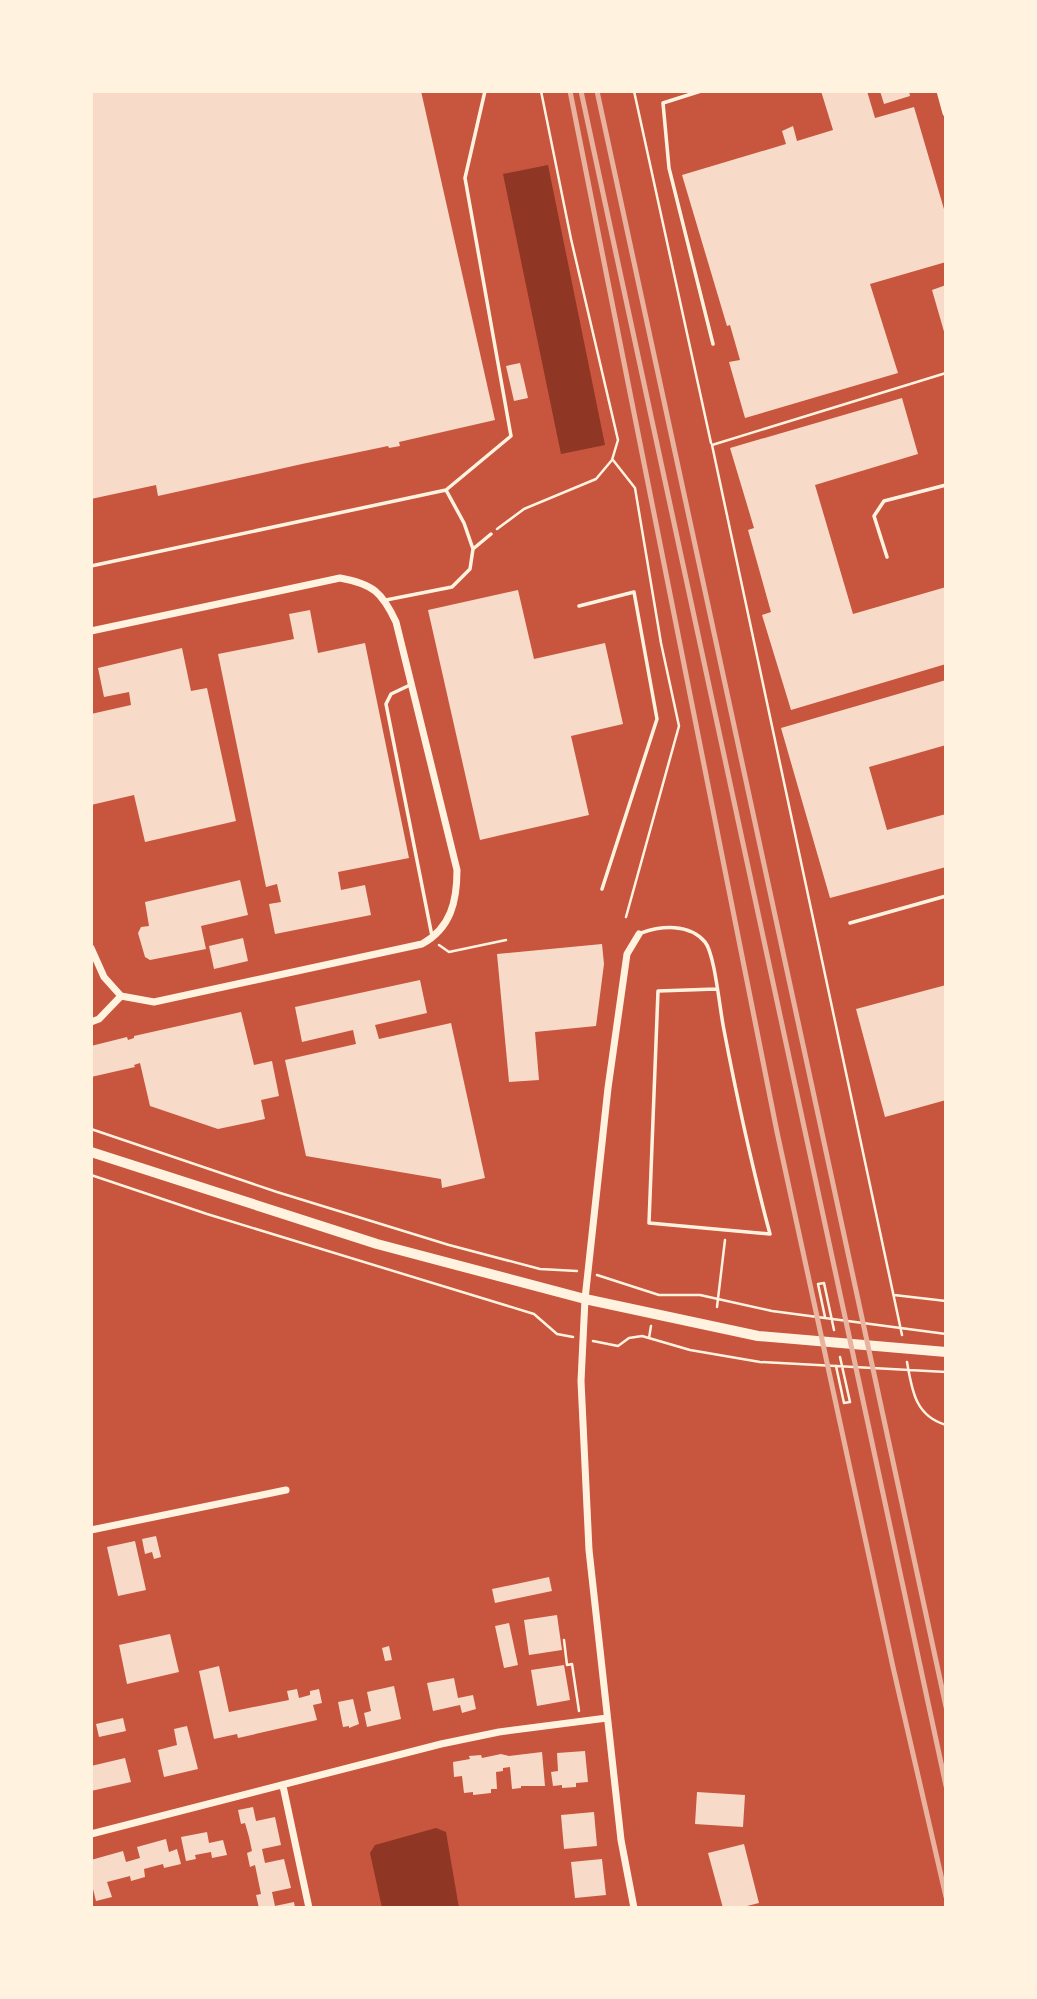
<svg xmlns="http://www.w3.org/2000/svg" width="1037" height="1999" viewBox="0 0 1037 1999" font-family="'Noto Serif',serif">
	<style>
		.water { fill: #8f3625 }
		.building { fill: #f7dbc8 }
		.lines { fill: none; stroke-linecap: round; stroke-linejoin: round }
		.path { stroke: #fff3e0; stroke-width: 2.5 }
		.service { stroke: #fff3e0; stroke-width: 3.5 }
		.minor { stroke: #fff3e0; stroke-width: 7 }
		.secondary { stroke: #fff3e0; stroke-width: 10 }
		.rail { stroke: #e9b49f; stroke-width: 5 }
	</style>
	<rect width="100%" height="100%" fill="#c8553d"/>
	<path class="water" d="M548,165L605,445L561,454L503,174Z
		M436,1828L446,1832L459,1908H382L370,1853L375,1845Z"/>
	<path class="building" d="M91,91H421L495,420L399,442L400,446L389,448L388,446L302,464L158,496L156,485L91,499Z
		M821,91H867L875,118L914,107L946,216V262L870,284L898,373L745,418L729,362L740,360L730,325L727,326L682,175L786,144L782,131L793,126L797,141L833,130Z
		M880,91H909L910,96L884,104Z
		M946,285V335H945L932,290Z
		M520,363L528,398L514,401L506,366Z
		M902,398L918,454L815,485L853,614L946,587V664L791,710L762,615L771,612L748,530L754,528L730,448Z
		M518,590L534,659L605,643L623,724L571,736L589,815L480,840L428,610Z
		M310,610L318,653L365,643L409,858L338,872L341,890L365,885L371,915L275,934L269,904L281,902L277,884L266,887L218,654L294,639L289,614Z
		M182,648L191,691L207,688L236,821L145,842L134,795L91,805V714L131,705L129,692L104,697L98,668Z
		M946,680V745L869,767L887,830L946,814V867L830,898L781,728Z
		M240,880L248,915L201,926L206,949L150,960L145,957L138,933L141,927L149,926L145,902Z
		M243,938L248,961L214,969L209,946Z
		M602,944L604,964L596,1026L535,1032L539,1080L509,1082L497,954Z
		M420,980L427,1013L375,1025L379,1039L451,1023L485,1178L442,1188L441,1179L306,1156L285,1060L356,1044L353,1030L302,1042L295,1007Z
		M946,985V1100L885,1117L856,1009Z
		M241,1012L254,1065L272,1061L279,1096L261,1100L265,1119L218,1129L150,1106L140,1063L134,1065L135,1067L91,1077V1046L127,1037L128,1040L134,1038V1036Z
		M156,1536L161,1557L154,1559L152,1552L145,1554L142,1539Z
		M135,1541L146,1590L118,1596L107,1547Z
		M549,1577L552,1591L495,1603L492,1589Z
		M557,1615L562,1650L529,1655L524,1620Z
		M509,1623L518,1665L504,1668L495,1626Z
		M170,1634L179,1672L127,1684L119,1645Z
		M389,1646L392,1660L385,1661L382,1648Z
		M564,1665L570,1700L537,1706L531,1670Z
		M219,1666L229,1712L289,1700L287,1691L297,1689L299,1698L310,1695V1691L319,1689L322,1703L313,1705L317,1720L238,1738L237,1734L214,1739L199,1671Z
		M454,1678L458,1698L473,1695L476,1709L462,1713L460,1705L433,1711L427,1683Z
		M394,1686L401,1719L367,1727L364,1713L371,1711L367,1692Z
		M353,1699L359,1724L349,1728V1726L343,1727L338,1702Z
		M123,1718L126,1731L99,1737L96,1724Z
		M187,1726L198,1769L164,1777L158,1750L177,1745L174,1729Z
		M585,1751L588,1782L576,1783V1787L562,1788V1785L553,1786L551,1772L558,1771L557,1753Z
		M542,1752L545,1786H521V1788L512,1789L510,1767L503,1768V1771L496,1772L497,1789H491V1793L473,1795V1792L464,1793L462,1776L454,1777L453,1762L470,1759L469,1756L481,1755L482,1758L501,1754L509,1756Z
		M125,1758L131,1782L91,1791V1766Z
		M697,1792L745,1795L743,1827L695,1824Z
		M253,1807L256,1821L275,1817L281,1845L262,1849L265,1863L284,1859L291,1888L272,1892L275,1906L294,1902L295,1908H259L256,1895L261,1894L255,1865L250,1867L247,1853L252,1851L249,1837L245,1823L241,1824L238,1810Z
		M594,1812L597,1846L564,1849L561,1815Z
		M207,1832L209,1843L223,1840L227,1855L212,1858L211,1852L195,1855L196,1859L186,1861L181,1837Z
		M166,1839L169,1852L177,1849L181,1864L164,1868L163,1864L144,1869L145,1877L131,1881L130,1876L107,1882L112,1897L96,1901L93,1889H91V1860L123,1851L126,1862L140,1858L137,1847Z
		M744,1844L759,1903L739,1908H723L708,1853Z
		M602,1859L606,1895L575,1898L571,1862Z"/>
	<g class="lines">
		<path class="path" d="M634,91L711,443
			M613,460L635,488L661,643L679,726L626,917
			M497,529L524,509L596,479L612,460L618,440L571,239L541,91
			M439,945L449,952L506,940
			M91,1129L277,1192L449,1245L540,1269L577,1271
			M91,1175L207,1214L534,1314L557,1334L573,1337
			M597,1275L659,1295H700L772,1311L946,1334
			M894,1295L946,1301
			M717,1307L725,1240
			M825,1317L818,1284L824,1283L834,1330
			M902,1335L712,445L946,373
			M649,1338L651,1326
			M593,1341L618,1346L629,1338L642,1336L690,1350L760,1362L946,1372
			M907,1362C912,1390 915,1416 946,1425
			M836,1366L844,1403L850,1402L840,1357
			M564,1640L567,1665L572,1664L579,1711"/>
		<path class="service" d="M701,91L663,103L669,168L713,344
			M473,549L491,534
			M887,557L874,516L884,501L946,485
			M91,566L446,490L511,436L465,178L485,91
			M386,600L452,587L470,569L473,549L464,523L446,490
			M579,606L634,592L657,719L602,889
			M410,685L391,694L386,704L432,936
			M850,923L946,896
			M641,933C661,926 689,923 705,942C715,954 720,1012 724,1030C737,1098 752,1167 770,1234L649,1223L658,991L716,989"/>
		<path class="minor" d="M940,91L946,113
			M91,631L340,578C373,584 382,592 396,622L457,870C457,901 451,928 422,944L154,1002L121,996L104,977L91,948
			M91,1022L99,1019L121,996
			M91,1530L286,1490
			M283,1786L309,1908
			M91,1834L441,1744L499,1732L607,1718
			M634,1908L621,1840L589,1550L581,1381L585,1299L608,1088L627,954L639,934"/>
		<path class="secondary" d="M91,1152L377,1244L585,1299L758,1336L946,1352"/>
		<path class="rail" d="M570,91L777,1132L893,1667L946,1897
			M581,91L946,1786
			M597,91L946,1707"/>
	</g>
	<rect width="1037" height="1999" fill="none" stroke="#fff3e0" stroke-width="186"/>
</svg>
